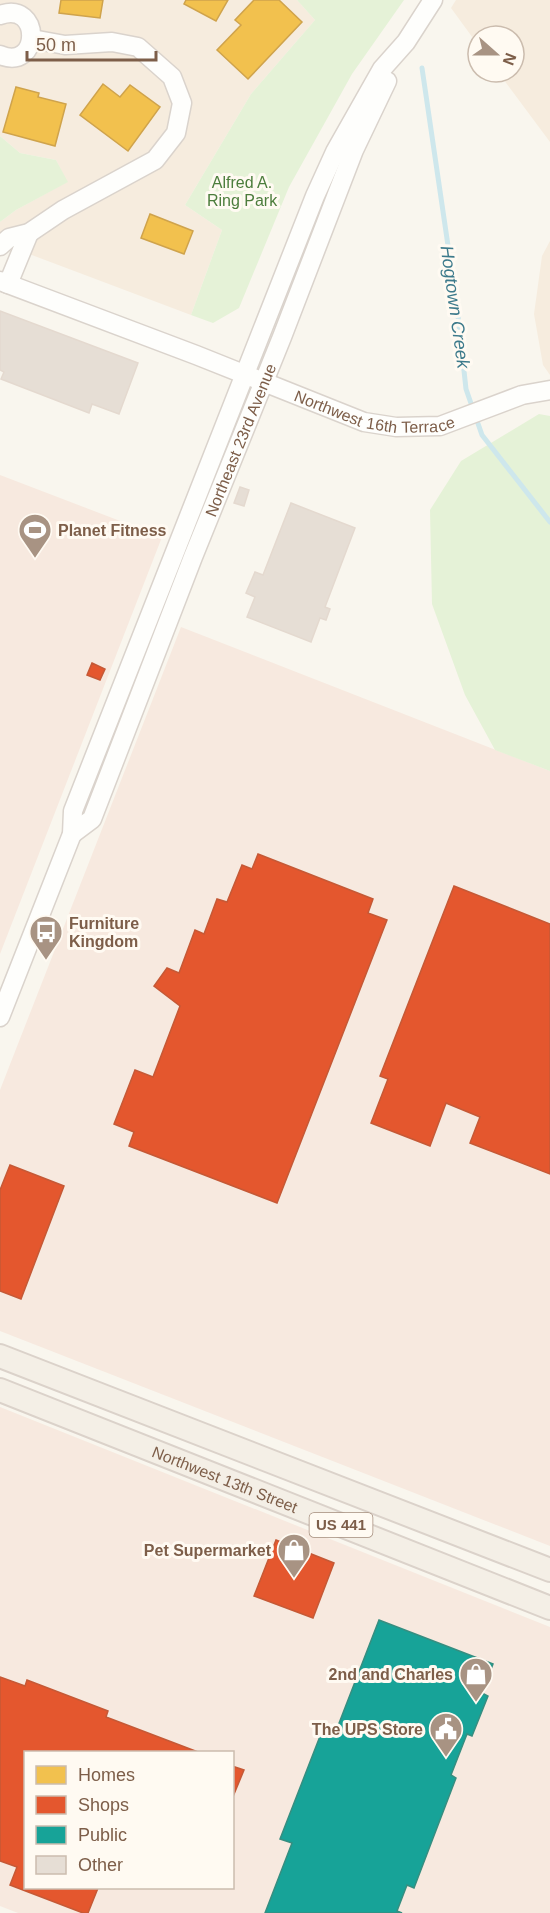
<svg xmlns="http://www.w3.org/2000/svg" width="550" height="1913" viewBox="0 0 550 1913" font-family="Helvetica,sans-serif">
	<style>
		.residential { fill: #f6ecde }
		.commercial { fill: #f7e9df; fill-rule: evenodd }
		.green { fill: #e5f2d7 }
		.homes { fill: #f2c14e; stroke: #cfa34c; stroke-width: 1.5 }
		.shops { fill: #e4572e; stroke: #c55936; stroke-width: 1.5 }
		.public { fill: #17a398; stroke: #368e80; stroke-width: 1.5 }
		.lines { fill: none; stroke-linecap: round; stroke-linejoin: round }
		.stream { stroke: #cee7ec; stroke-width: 5 }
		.building { fill: #e6ded5; stroke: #e4d9cf; stroke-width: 1.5 }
		.minor-casing { stroke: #dad3cc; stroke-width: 21 }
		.major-casing { stroke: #dbd2ca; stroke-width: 26 }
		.minor { stroke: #fefefc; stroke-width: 18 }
		.major { stroke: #f4efe6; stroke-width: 22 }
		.labels { text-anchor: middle; stroke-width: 6; stroke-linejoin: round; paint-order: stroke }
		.shield { fill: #fffaf2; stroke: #a48d7c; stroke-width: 1.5 }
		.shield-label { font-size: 15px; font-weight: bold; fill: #7d5e49 }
		.park-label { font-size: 16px; fill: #4c7d3c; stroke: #fffaf2 }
		.street-label { font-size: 16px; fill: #7d5e49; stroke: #fffaf2 }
		.poi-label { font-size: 16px; font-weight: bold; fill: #7d5e49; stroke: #fffaf2; text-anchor: end }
		.water-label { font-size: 18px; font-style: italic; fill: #3d7a8b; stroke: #fffaf2 }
	</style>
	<rect width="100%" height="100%" fill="#f9f6ee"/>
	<path class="residential" d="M0,0H297L315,20L251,94L185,205L222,230L191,315L0,243V222L16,210L67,182L56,160L20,153L0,136Z
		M456,0H550V142L498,72H514V36H478V45L451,8Z
		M550,241V375L543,365L534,314L542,256Z"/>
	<path class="commercial" d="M0,475L162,537L0,954Z
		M181,627L550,771V1546L0,1331V1090Z
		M0,1407L550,1627V1913H18L0,1906ZM26,1752H232V1888H26Z"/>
	<path class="green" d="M297,0H404L352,74L289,187L239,308L213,323L191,315L222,230L185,205L251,94L315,20Z
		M0,136L20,153L56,160L68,182L16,210L0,222Z
		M539,414L550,416V771L495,750L465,695L432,604L430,510L461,461Z"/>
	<path class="homes" d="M61,0H103L100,18L59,13Z
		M186,0H228L216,21L184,4Z
		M254,0H279L302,22L248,79L217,50L241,25L235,20Z
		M103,84L120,97L130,85L160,107L128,151L80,115Z
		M16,87L39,93L38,97L66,104L55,146L3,132Z
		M150,214L193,231L184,254L141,238Z"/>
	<path class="shops" d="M92,663L105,669L100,680L87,675Z
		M258,854L373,899L368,913L387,920L277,1203L129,1146L134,1132L114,1124L135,1070L153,1077L180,1006L154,986L167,968L179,973L195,930L204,934L217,899L227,902L242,865L252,869Z
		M454,886L550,924V1174L470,1143L480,1117L446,1103L430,1146L371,1123L388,1079L380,1076Z
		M10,1165L64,1186L21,1299L0,1291V1190Z
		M276,1540L334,1563L313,1618L254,1596Z
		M0,1677L25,1686L27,1680L108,1711L106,1717L198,1752H26V1888H98L88,1913H83L10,1885L17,1867L0,1861Z
		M232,1766L244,1770L232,1799Z"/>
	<path class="public" d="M379,1620L493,1664L482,1693L488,1696L472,1736L467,1734L451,1775L456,1778L414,1888L407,1885L397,1911L402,1913H265L292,1843L280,1839L324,1726L336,1731Z"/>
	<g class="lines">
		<path class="stream" d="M422,68L457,307L466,389L482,435L550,522"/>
	</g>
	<path class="building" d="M0,311L138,363L119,414L92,404L89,413L1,379L4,372L0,370Z
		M240,487L249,490L244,506L234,503Z
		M291,503L355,528L325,607L330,609L326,620L320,618L311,642L247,617L255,597L246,593L255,572L263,575Z"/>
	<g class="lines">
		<g class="minor-casing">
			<g id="minor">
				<path d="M0,15C42,0 41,72 0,55"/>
				<path d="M0,246L9,238L29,233L63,210L155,160L176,133L182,103L172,77L138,47L112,42L65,45L32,39"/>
				<path id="s1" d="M0,281L196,355L364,422L396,427L440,426L522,395L550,390"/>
				<path d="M8,284L29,233"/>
				<path id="s2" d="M72,834L92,819L193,557L282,337L354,150L387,81"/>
				<path d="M0,1017L72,834L73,811L315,196L335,152L382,69L406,42L433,0"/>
			</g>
		</g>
		<g class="major-casing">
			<g id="major">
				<path d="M0,1356L550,1570"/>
				<path id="s3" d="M0,1390L550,1608"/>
			</g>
		</g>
		<use href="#minor" class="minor"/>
		<use href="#major" class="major"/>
	</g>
	<defs>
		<g id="stadium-pin" transform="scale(1.725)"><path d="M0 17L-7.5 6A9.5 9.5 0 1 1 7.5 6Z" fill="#a89383" stroke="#fffaf2"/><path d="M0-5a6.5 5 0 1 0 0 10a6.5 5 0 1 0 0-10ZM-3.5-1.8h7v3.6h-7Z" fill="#fff"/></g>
		<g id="bus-pin" transform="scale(1.725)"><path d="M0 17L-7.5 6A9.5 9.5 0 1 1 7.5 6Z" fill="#a89383" stroke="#fffaf2"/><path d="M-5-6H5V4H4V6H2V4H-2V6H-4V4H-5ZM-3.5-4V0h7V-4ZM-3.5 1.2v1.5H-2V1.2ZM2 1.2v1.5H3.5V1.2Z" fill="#fff"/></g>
		<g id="shop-pin" transform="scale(1.725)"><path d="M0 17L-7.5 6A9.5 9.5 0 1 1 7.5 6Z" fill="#a89383" stroke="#fffaf2"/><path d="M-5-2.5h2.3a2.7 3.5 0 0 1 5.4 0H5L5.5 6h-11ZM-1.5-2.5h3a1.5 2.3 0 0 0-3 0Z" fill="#fff"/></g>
		<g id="civic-pin" transform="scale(1.725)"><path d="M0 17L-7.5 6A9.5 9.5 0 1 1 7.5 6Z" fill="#a89383" stroke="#fffaf2"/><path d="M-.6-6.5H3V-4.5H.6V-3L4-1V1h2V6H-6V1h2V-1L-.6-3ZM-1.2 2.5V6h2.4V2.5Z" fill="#fff"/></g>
	</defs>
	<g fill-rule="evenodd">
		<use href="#stadium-pin" x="35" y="530"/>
		<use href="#bus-pin" x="46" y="932"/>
		<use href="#shop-pin" x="294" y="1550"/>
		<use href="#shop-pin" x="476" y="1674"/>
		<use href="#civic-pin" x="446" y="1729"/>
	</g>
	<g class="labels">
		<rect class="shield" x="309.5" y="1513" width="63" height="24" rx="4.5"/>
		<g class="shield-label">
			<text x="341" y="1530">US 441</text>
		</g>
		<g class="park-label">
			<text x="242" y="188">Alfred A.<tspan x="242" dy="18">Ring Park</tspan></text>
		</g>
		<g class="street-label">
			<text dy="6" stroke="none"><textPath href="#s1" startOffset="399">Northwest 16th Terrace</textPath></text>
			<text dy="6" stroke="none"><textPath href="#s2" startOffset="432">Northeast 23rd Avenue</textPath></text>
			<text dy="6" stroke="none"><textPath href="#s3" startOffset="242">Northwest 13th Street</textPath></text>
		</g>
		<g class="poi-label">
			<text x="58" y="536" text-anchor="start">Planet Fitness</text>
			<text x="69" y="929" text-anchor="start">Furniture<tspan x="69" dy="18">Kingdom</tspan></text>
			<text x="271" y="1556">Pet Supermarket</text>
			<text x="453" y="1680">2nd and Charles</text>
			<text x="423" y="1735">The UPS Store</text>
		</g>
		<g class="water-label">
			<text transform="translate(455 307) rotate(82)" y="6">Hogtown Creek</text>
		</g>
	</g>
	<rect x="24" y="1751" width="210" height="138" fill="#fffaf2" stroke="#cbbcae" stroke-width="1.5"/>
	<rect x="36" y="1766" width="30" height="18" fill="#f2c14e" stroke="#cbbcae" stroke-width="1.5"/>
	<text x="78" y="1781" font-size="18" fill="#7d5e49">Homes</text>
	<rect x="36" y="1796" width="30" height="18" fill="#e4572e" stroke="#cbbcae" stroke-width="1.5"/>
	<text x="78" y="1811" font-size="18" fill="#7d5e49">Shops</text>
	<rect x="36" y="1826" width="30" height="18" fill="#17a398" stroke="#cbbcae" stroke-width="1.5"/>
	<text x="78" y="1841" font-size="18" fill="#7d5e49">Public</text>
	<rect x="36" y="1856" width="30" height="18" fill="#e6ded5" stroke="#cbbcae" stroke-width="1.5"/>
	<text x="78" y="1871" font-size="18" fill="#7d5e49">Other</text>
	<g transform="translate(496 54) rotate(111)"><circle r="28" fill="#fffaf2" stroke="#cbbcae" stroke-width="1.5"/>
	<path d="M0-4.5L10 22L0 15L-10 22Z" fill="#a89383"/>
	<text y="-9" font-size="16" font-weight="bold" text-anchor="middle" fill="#7d5e49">N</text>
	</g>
	<path d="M27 51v9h129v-9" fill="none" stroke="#7d5e49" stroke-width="3"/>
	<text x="36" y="51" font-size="18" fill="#7d5e49" stroke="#fffaf2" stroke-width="4.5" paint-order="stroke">50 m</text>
</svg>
